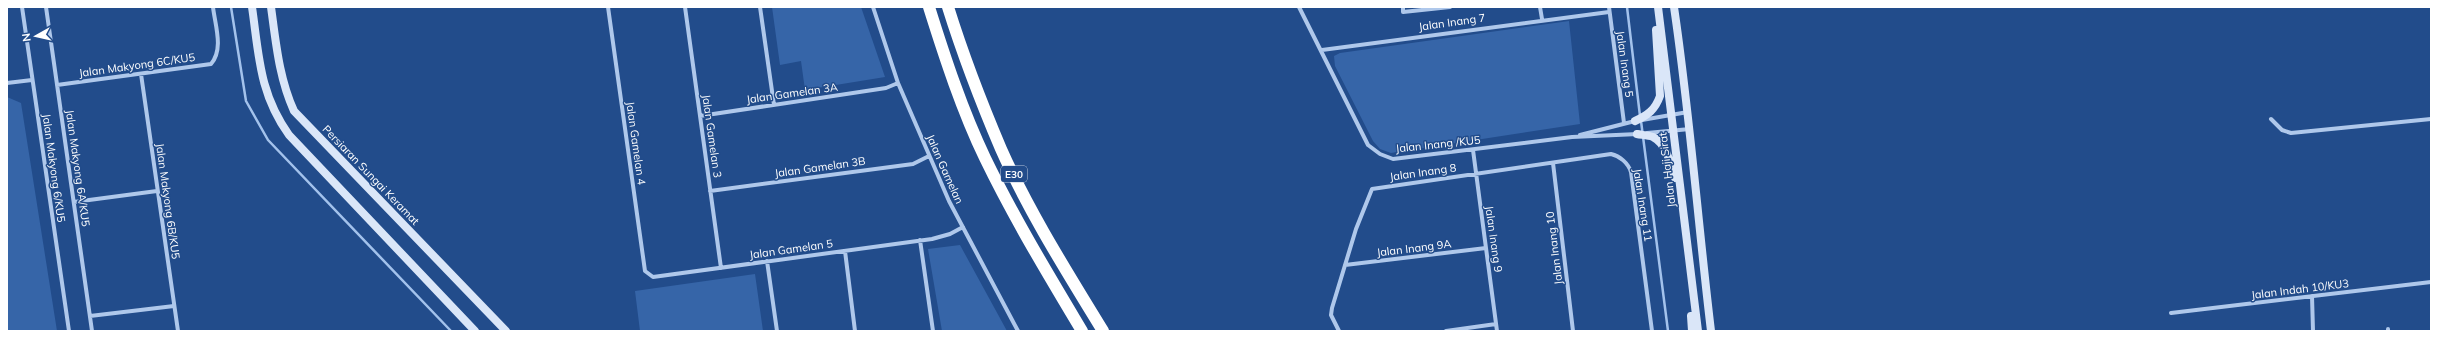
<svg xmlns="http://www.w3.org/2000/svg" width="2438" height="338" viewBox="0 0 2438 338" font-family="Mulish,sans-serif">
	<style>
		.green { fill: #3665a8 }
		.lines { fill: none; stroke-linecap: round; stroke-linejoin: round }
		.stream { stroke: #a3c2ec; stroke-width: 2.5 }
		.street { stroke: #afc8eb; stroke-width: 4 }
		.secondary { stroke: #dae6f8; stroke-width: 8 }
		.highway { stroke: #fff; stroke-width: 12 }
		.labels { text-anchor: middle; stroke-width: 3; stroke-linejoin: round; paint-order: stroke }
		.shield { fill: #224c8b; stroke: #bdc9dc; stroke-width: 1 }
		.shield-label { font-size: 10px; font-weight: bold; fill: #fff }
		.street-label { font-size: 11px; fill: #fff; stroke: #224c8b }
	</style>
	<rect width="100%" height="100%" fill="#224c8b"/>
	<path class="green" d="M772,7H861L885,77L805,90L801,61L780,65Z
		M1569,21L1580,124L1391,153L1380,149L1373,141L1335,66L1334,56L1340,53Z
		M7,97L21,103L57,331H7Z
		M960,245L1007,331H942L928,249Z
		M755,274L763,331H640L635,291Z"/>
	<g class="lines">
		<path class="stream" d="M231,7L246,101L268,140L451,331
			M1627,7L1640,116
			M1641,121L1668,331"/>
		<path class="street" d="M22,7L69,331
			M46,7L92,331
			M608,7L645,271L653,277L932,239L950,234L963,227
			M685,7L721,268
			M760,7L774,105
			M873,7L898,83L949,201L1018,331
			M1299,7L1368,145L1380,154L1393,159L1572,137L1638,134
			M1403,7V12L1450,7
			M1540,7L1542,19
			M1609,7L1624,123
			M1322,50L1609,12
			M141,74L178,331
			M7,83L32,80
			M57,85L211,64C224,49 215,25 213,7
			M700,116L886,88L898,83
			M2271,119L2282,130L2291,133L2431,119
			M1642,120L1688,112
			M1647,133L1690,129
			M1580,135L1635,121
			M1473,150L1497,331
			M1553,163L1573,331
			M710,191L913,164L929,156
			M74,202L157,191
			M920,240L933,331
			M845,251L855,331
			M767,261L777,331
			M1345,265L1486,248
			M2312,296L2313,331
			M2171,313L2431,282
			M90,316L174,306
			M2388,329V331
			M1339,331L1331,315L1332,308L1356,229L1372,189L1611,154C1620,156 1628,163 1631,172L1652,331
			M1446,331L1496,324"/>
		<path class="secondary" d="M252,7C259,55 259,93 289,135L475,331
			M271,7C276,43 279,78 294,111L506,331
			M1658,7L1698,331
			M1674,7C1690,115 1698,223 1711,331
			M1635,121C1648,115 1655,110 1660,96L1656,30
			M1637,134C1641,135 1648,135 1653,137C1666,143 1671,165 1675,178
			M1691,316L1692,331"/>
		<path class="highway" d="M929,7C945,58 962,110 985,158C1014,218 1048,274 1082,331
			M948,7C963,55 981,102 1001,149C1029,212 1067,272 1103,331"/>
	</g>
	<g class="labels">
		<rect class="shield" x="1001" y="166" width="26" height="16" rx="3"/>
		<g class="shield-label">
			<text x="1014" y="178">E30</text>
		</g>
		<g class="street-label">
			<text transform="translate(1452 22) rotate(-8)" y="4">Jalan Inang 7</text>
			<text transform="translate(1625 64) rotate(82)" y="4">Jalan Inang 5</text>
			<text transform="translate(137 65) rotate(-8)" y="4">Jalan Makyong 6C/KU5</text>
			<text transform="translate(792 93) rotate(-8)" y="4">Jalan Gamelan 3A</text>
			<text transform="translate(712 136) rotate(82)" y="4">Jalan Gamelan 3</text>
			<text transform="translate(636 143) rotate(82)" y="4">Jalan Gamelan 4</text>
			<text transform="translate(1438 144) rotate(-6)" y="4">Jalan Inang /KU5</text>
			<text transform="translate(820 167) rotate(-8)" y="4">Jalan Gamelan 3B</text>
			<text transform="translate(54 168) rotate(82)" y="4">Jalan Makyong 6/KU5</text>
			<text transform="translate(78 168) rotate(82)" y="4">Jalan Makyong 6A/KU5</text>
			<text transform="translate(945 169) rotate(66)" y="4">Jalan Gamelan</text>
			<text transform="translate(1667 170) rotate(-97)" y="4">Jalan Haji Sirat</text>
			<text transform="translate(1423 172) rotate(-8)" y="4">Jalan Inang 8</text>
			<text transform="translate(371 175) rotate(46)" y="4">Persiaran Sungai Keramat</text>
			<text transform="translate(168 201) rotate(82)" y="4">Jalan Makyong 6B/KU5</text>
			<text transform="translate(1643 205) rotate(81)" y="4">Jalan Inang 11</text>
			<text transform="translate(1494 239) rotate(82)" y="4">Jalan Inang 9</text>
			<text transform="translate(1414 248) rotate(-7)" y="4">Jalan Inang 9A</text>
			<text transform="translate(1554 248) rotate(-97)" y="4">Jalan Inang 10</text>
			<text transform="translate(791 249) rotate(-8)" y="4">Jalan Gamelan 5</text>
			<text transform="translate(2300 289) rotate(-7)" y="4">Jalan Indah 10/KU3</text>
		</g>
	</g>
	<rect width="2438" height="338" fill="none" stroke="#ffffff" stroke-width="16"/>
	<g transform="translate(36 36) rotate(262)" stroke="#224c8b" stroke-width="3" paint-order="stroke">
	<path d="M0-3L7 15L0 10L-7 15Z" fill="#ffffff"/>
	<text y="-6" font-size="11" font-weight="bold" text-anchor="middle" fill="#ffffff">N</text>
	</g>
</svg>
